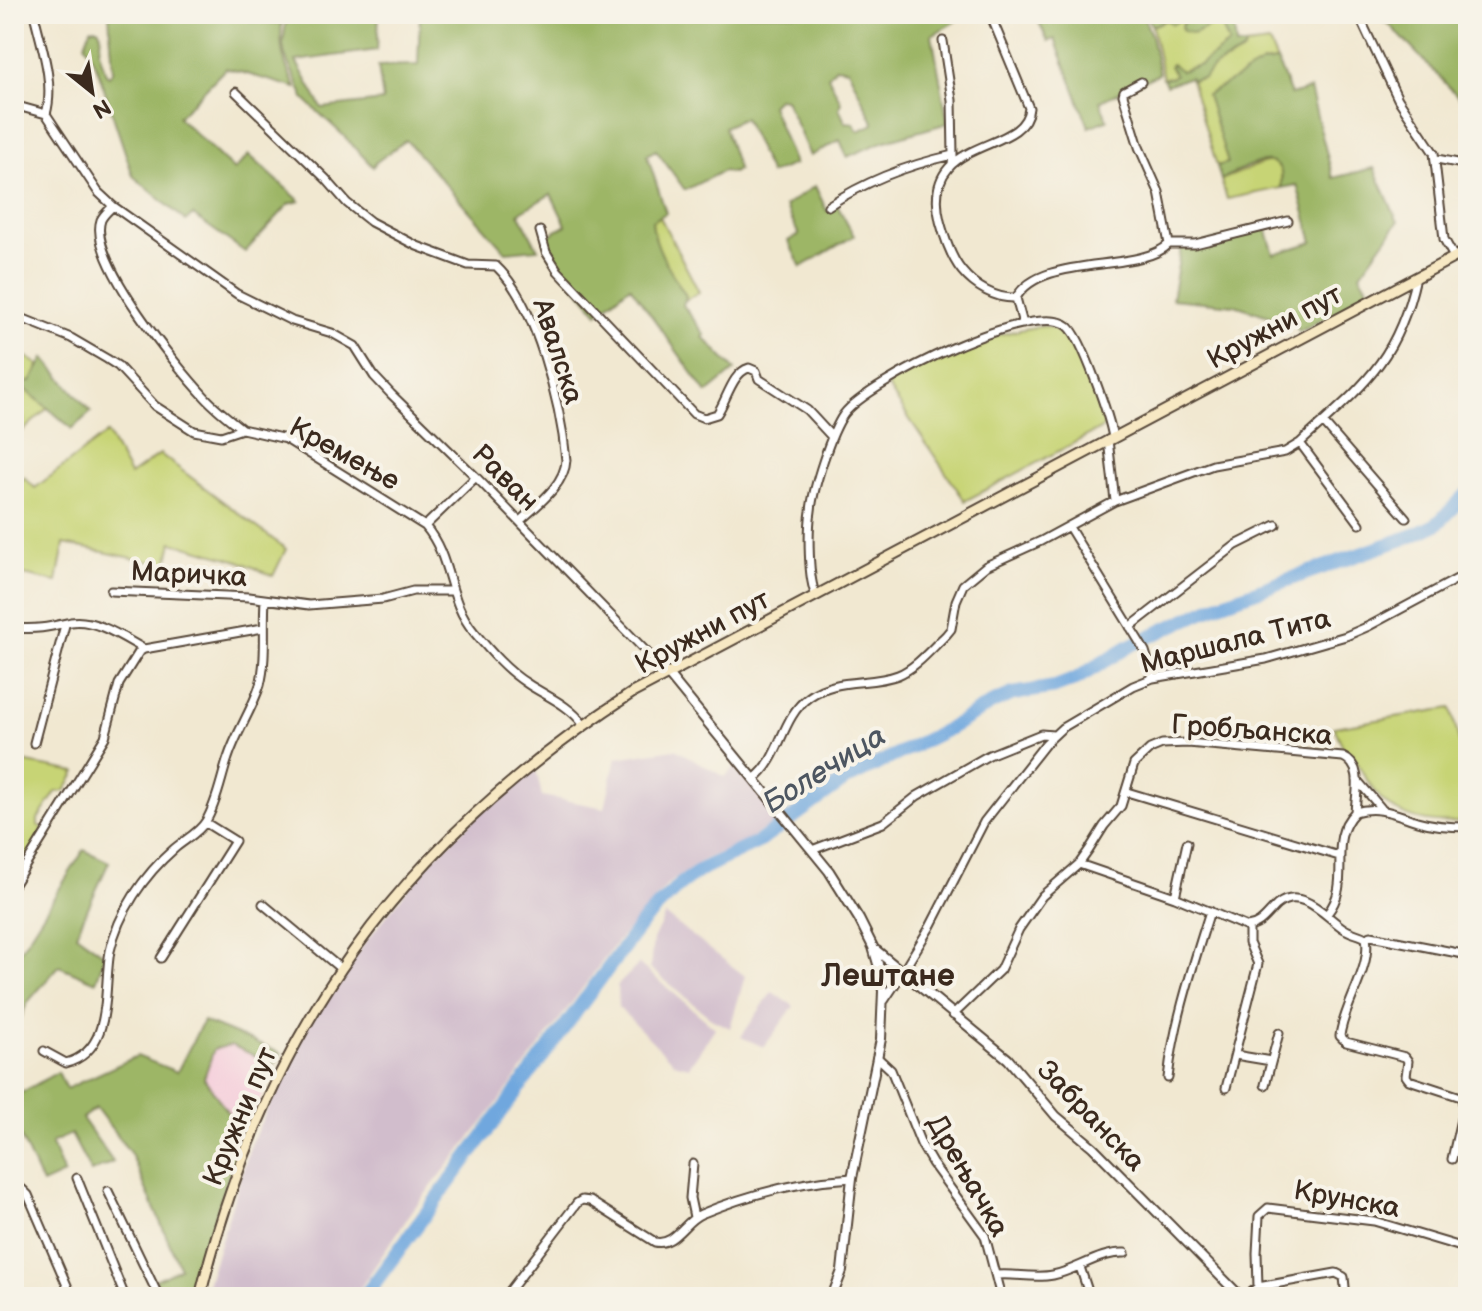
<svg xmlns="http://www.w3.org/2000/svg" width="1482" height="1311" viewBox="0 0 1482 1311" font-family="'Balsamiq Sans',sans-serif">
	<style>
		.built { fill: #f5cfdb }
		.industrial { fill: #d1bdcc }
		.green { fill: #c7d475; stroke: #817f4a; stroke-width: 2 }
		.forest { fill: #9db666; stroke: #6c7042; stroke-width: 2; fill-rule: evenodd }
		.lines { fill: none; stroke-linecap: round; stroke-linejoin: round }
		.river { stroke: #6fa7de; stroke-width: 14 }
		.minor-casing { stroke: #564639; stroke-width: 11 }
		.tertiary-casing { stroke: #564639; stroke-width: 12 }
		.secondary-casing { stroke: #564639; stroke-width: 13 }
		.minor { stroke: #fff; stroke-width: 7 }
		.tertiary { stroke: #fff; stroke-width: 8 }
		.secondary { stroke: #f7e8c3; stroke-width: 9 }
		.labels { text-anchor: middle; stroke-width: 8; stroke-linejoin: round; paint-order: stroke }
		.street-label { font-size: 28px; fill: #3b2a1e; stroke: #f7f3e8 }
		.water-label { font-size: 30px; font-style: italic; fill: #4d5661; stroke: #f7f3e8 }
		.quarter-label { font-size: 32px; font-weight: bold; fill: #3b2a1e; stroke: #f7f3e8 }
	</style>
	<rect width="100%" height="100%" fill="#f7f3e8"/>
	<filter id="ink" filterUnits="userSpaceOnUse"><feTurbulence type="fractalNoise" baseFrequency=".0125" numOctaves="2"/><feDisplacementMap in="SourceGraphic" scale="16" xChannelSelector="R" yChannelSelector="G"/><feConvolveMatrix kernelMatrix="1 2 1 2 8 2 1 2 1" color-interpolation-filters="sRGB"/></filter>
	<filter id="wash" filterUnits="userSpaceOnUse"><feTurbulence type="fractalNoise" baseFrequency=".006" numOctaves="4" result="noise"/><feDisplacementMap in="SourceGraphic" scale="32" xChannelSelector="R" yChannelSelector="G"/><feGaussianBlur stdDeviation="1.8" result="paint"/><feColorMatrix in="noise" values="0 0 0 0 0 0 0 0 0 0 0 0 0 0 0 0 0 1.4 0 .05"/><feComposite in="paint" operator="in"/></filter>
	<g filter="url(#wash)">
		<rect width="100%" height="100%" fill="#f1e8d1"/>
		<path class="built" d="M231,1045L275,1065L244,1136L204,1078L214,1049Z"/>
		<path class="industrial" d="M675,749L725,777L737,764L779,819L749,839L703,860L668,884L616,943L484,1121L415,1207L354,1297H203L252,1141L310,1022L364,944L428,864L534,761L542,796L605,808L616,758Z
			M665,915L745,976L730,1028L713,1020L650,968L653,940Z
			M639,964L715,1028L689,1067L674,1063L618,1007L617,986Z
			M772,992L794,1006L764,1047L741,1037Z"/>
		<path class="green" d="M1187,16L1201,29L1215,23L1223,29L1229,44L1200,65L1180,71L1175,77L1163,78L1152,26L1166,20L1177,22Z
			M1269,43L1277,61L1263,63L1228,163L1217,166L1191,80L1204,78L1212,68L1244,51L1245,46Z
			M1265,162H1275L1281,167V188L1227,199L1221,180Z
			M660,217L699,292L684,301L686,296C672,274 654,247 651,221Z
			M1045,326L1061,331L1070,340L1103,410L1104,427L965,501L886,384C937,357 988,332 1045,326Z
			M14,349L39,365L32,381L26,384L14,372Z
			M14,379L32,396L49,407L23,431L20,426L24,420L14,413Z
			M107,433L130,475L160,454L286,549L273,576L239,561L172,542L167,565L64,544L57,582L14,573V485H19L24,477L35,488Z
			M1451,708L1460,745L1468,746V821C1442,825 1410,822 1388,805C1372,793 1361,769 1351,752L1346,754L1334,727Z
			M22,762L76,772L65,791L56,792L38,819V825L44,829L14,881V773Z"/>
		<path class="forest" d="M109,14H250V21L282,23C279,52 284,63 296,88L226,68L178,117L234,170L249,155L300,201L289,204L245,252L193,215L186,221L133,176L97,68L85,44L91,28H98L101,34L99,51L106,74L109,76L113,71Z
			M347,14H379L377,50L296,61L322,108L383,101L378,66L418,65L420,14H968L932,35L948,123L882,142L847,157L840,140L810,156L785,99L778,98L771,105L794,164L770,174L744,118L724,127L738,170L732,173L723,171L685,190L656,150L647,155L666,213L652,221C654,247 672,274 686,296L683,305L705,335L703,337L735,370L707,393L630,286L598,313L551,257L544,238L566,225L551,194L519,213L538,249L506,252L406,140L375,163L373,167L343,135L305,100L285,56L283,45L286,21ZM836,67L848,69L874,124L858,131L853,123L845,122L839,108L841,102L828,76Z
			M1035,14H1233L1236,47L1245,46L1244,51L1212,68L1204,78L1191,80L1190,77L1166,85L1163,78H1171L1175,75L1170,66L1172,64L1181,71L1200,65L1229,44L1223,29L1216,23L1194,34L1183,31L1181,27L1187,16L1173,24L1166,20L1152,26L1148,17L1144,18L1151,35L1159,74L1100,101L1107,120L1089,127L1055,39L1048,41Z
			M1365,14H1468V107L1389,24Z
			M1277,61L1291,95L1310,89L1333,178L1374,168L1398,222L1360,274L1372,294L1299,332L1296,325L1235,305L1172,299L1181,248L1266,228L1274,254L1313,242L1297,185L1281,188C1288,143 1243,167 1221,180L1217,166L1228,163L1207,95L1263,63Z
			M815,186L827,211L837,205L854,236L801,267L788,241L799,235L785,206Z
			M44,358L91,412L72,429C53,411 33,397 14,379V372L25,383L32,381Z
			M84,850L109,862L76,934L105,955L96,982L59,966L27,1003L14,1035V949L20,951Z
			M203,1021L281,1053L275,1065L231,1045L214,1049L204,1078L244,1136C223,1189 205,1241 194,1297H166L155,1280L180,1268L131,1154L96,1108L82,1118L113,1162L91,1172L71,1134L51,1143L64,1174L42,1184L18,1131L14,1132V1091L19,1094L58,1072L66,1089L137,1056L177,1072Z"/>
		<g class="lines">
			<path class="river" d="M364,1297L644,920L682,883L704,868L760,841L845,780L950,728L994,702L1013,694L1055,687L1076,679L1131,645L1220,604L1414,535L1437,524L1468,493"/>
		</g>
	</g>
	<g filter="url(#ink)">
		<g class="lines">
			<g class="minor-casing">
				<path id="minor" d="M34,14C41,45 55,82 46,114
					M990,14L1029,108C1025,156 919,134 940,221C944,236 952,259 962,271C975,287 996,299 1016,298
					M1358,14L1398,99L1434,153L1444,239L1454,257
					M943,41L952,100L953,155
					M1141,82L1124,91L1123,95L1139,147L1159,192L1169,244
					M236,92L326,179L347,203L371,222L417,246L468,265L496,266C536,303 561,406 566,460C565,485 537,505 520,521
					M14,105L46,114L98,192L113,206L237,294L292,321L332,333L355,346L374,376L391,394L476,477L668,674
					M1437,159L1468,165
					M113,206C109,210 103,215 101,220C87,259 179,369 205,397C216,409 229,419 242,429
					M828,206C867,180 908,165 953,155L952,164
					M540,231L546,252L558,271L694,414L704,418L717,414C727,400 732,373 749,368L756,371L759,379L807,410L832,437
					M14,315L71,338L107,359L118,366L155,406L194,431L221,436L242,429L286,439L425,526C453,559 446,598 474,632C490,651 507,671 528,684C548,697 569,705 583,724
					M1023,324L1016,298C1041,253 1139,274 1169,244H1195L1288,221
					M1323,422L1406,518
					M1108,440L1115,501
					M1300,443L1360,524
					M425,526L476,477
					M1069,527L1145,651L1153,678
					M111,591L249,597L309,605L383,599L413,591H451
					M816,595C808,580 808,530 811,511C813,488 831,432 844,414C868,382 1035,299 1068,326C1082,337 1110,418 1113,438
					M1130,627L1236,545L1276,525
					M14,628C38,630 49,627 71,622C95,618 124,638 144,649
					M34,743L65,625
					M755,778C781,758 781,717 809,697C836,677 869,686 898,675C916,668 932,648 946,635L951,629L956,601L963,585L986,566L1041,541L1115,501L1213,465L1285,452L1300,443C1361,387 1397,363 1416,277
					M1357,780L1381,808
					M1127,792L1339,856
					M812,850L883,823L917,796L989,755L1041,734L1053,735
					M1079,864L1175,897L1247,927C1261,926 1267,914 1277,905C1301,886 1324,915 1343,928C1350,933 1359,934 1366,938L1371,936L1468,955
					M14,884L105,737L119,684L139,652L144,649L263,628
					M1175,897L1187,843
					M263,904L341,969
					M1327,914C1354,881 1325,842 1355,812C1378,805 1395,814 1417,821C1434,826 1451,827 1468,827
					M1366,938C1372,968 1343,1006 1340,1036L1346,1042L1405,1057L1408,1061L1406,1076L1409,1080L1461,1097L1464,1106L1452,1159
					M161,958L235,841L206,823
					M902,973L930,927L984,822L1046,743L1062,728L1133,686L1153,678L1266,659L1346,636L1369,626L1468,573
					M953,1015L1000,970L1019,929L1042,896L1079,864L1089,850L1104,826L1121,806L1134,764L1150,749L1162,744L1188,743L1343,757C1364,766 1356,793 1355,812
					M44,1051L66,1063C114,1051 103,988 110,951C118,913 144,875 174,849C184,840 199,833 206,821C217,803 221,778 228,758C236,733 252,710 260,685C267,659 263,627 265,600
					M1235,1055L1271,1061
					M877,1057L891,1070L921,1144L932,1163L985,1236L1001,1297
					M1168,1078C1174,1022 1193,966 1210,911
					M1265,1085L1279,1033
					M1226,1088L1258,964L1249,943V927
					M693,1164L690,1198L694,1217
					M77,1178L125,1297
					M108,1191L159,1297
					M14,1192L22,1189L28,1195L72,1297
					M1080,1267L1090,1297
					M996,1275C1015,1273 1034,1279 1053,1275C1078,1270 1099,1252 1125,1253
					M14,1284L19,1297
					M1258,1287L1336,1273L1344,1277L1346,1297
					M505,1297L577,1203L582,1200L590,1201L655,1242C675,1246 684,1221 701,1214C749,1194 800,1181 852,1178
					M1245,1297L1258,1287L1257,1253L1259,1216L1268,1208L1374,1221L1468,1249"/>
			</g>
			<g class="tertiary-casing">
				<path id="tertiary" d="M668,674L829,871L859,919L873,947L878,964L883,991L881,1039L852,1178L842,1271L832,1297
					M877,951L1008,1059L1056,1116L1093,1147L1241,1297
					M884,1000L902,973"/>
			</g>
			<g class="secondary-casing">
				<path id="secondary" d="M200,1297C265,1030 401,842 632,693L1468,250"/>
			</g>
			<use href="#minor" class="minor"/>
			<use href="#tertiary" class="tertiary"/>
			<use href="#secondary" class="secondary"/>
		</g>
	</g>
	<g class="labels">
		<g class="street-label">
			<text transform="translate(1274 326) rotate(-28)" y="10">Кружни пут</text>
			<text transform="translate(559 351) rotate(72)" y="10">Авалска</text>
			<text transform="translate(345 453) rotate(29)" y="10">Кремење</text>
			<text transform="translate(506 477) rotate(45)" y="10">Раван</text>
			<text transform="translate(189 573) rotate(3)" y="10">Маричка</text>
			<text transform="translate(702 631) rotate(-28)" y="10">Кружни пут</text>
			<text transform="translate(1235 640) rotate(-14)" y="10">Маршала Тита</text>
			<text transform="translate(1252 729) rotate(4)" y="10">Гробљанска</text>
			<text transform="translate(1092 1115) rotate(46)" y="10">Забранска</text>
			<text transform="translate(239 1116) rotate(-67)" y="10">Кружни пут</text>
			<text transform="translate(969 1175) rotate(60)" y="10">Дрењачка</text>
			<text transform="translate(1347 1198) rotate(10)" y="10">Крунска</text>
		</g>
		<g class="water-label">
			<text transform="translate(824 769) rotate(-32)" y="10">Болечица</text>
		</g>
		<g class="quarter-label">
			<text x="888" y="986">Лештане</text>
		</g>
	</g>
	<rect width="1482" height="1311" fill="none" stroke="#f7f3e8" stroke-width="48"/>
	<g transform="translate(92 92) rotate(150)" stroke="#f7f3e8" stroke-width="6" paint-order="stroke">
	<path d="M0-6L14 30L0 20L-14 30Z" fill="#3b2a1e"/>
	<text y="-12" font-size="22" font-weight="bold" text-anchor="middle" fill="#3b2a1e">N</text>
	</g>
</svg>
